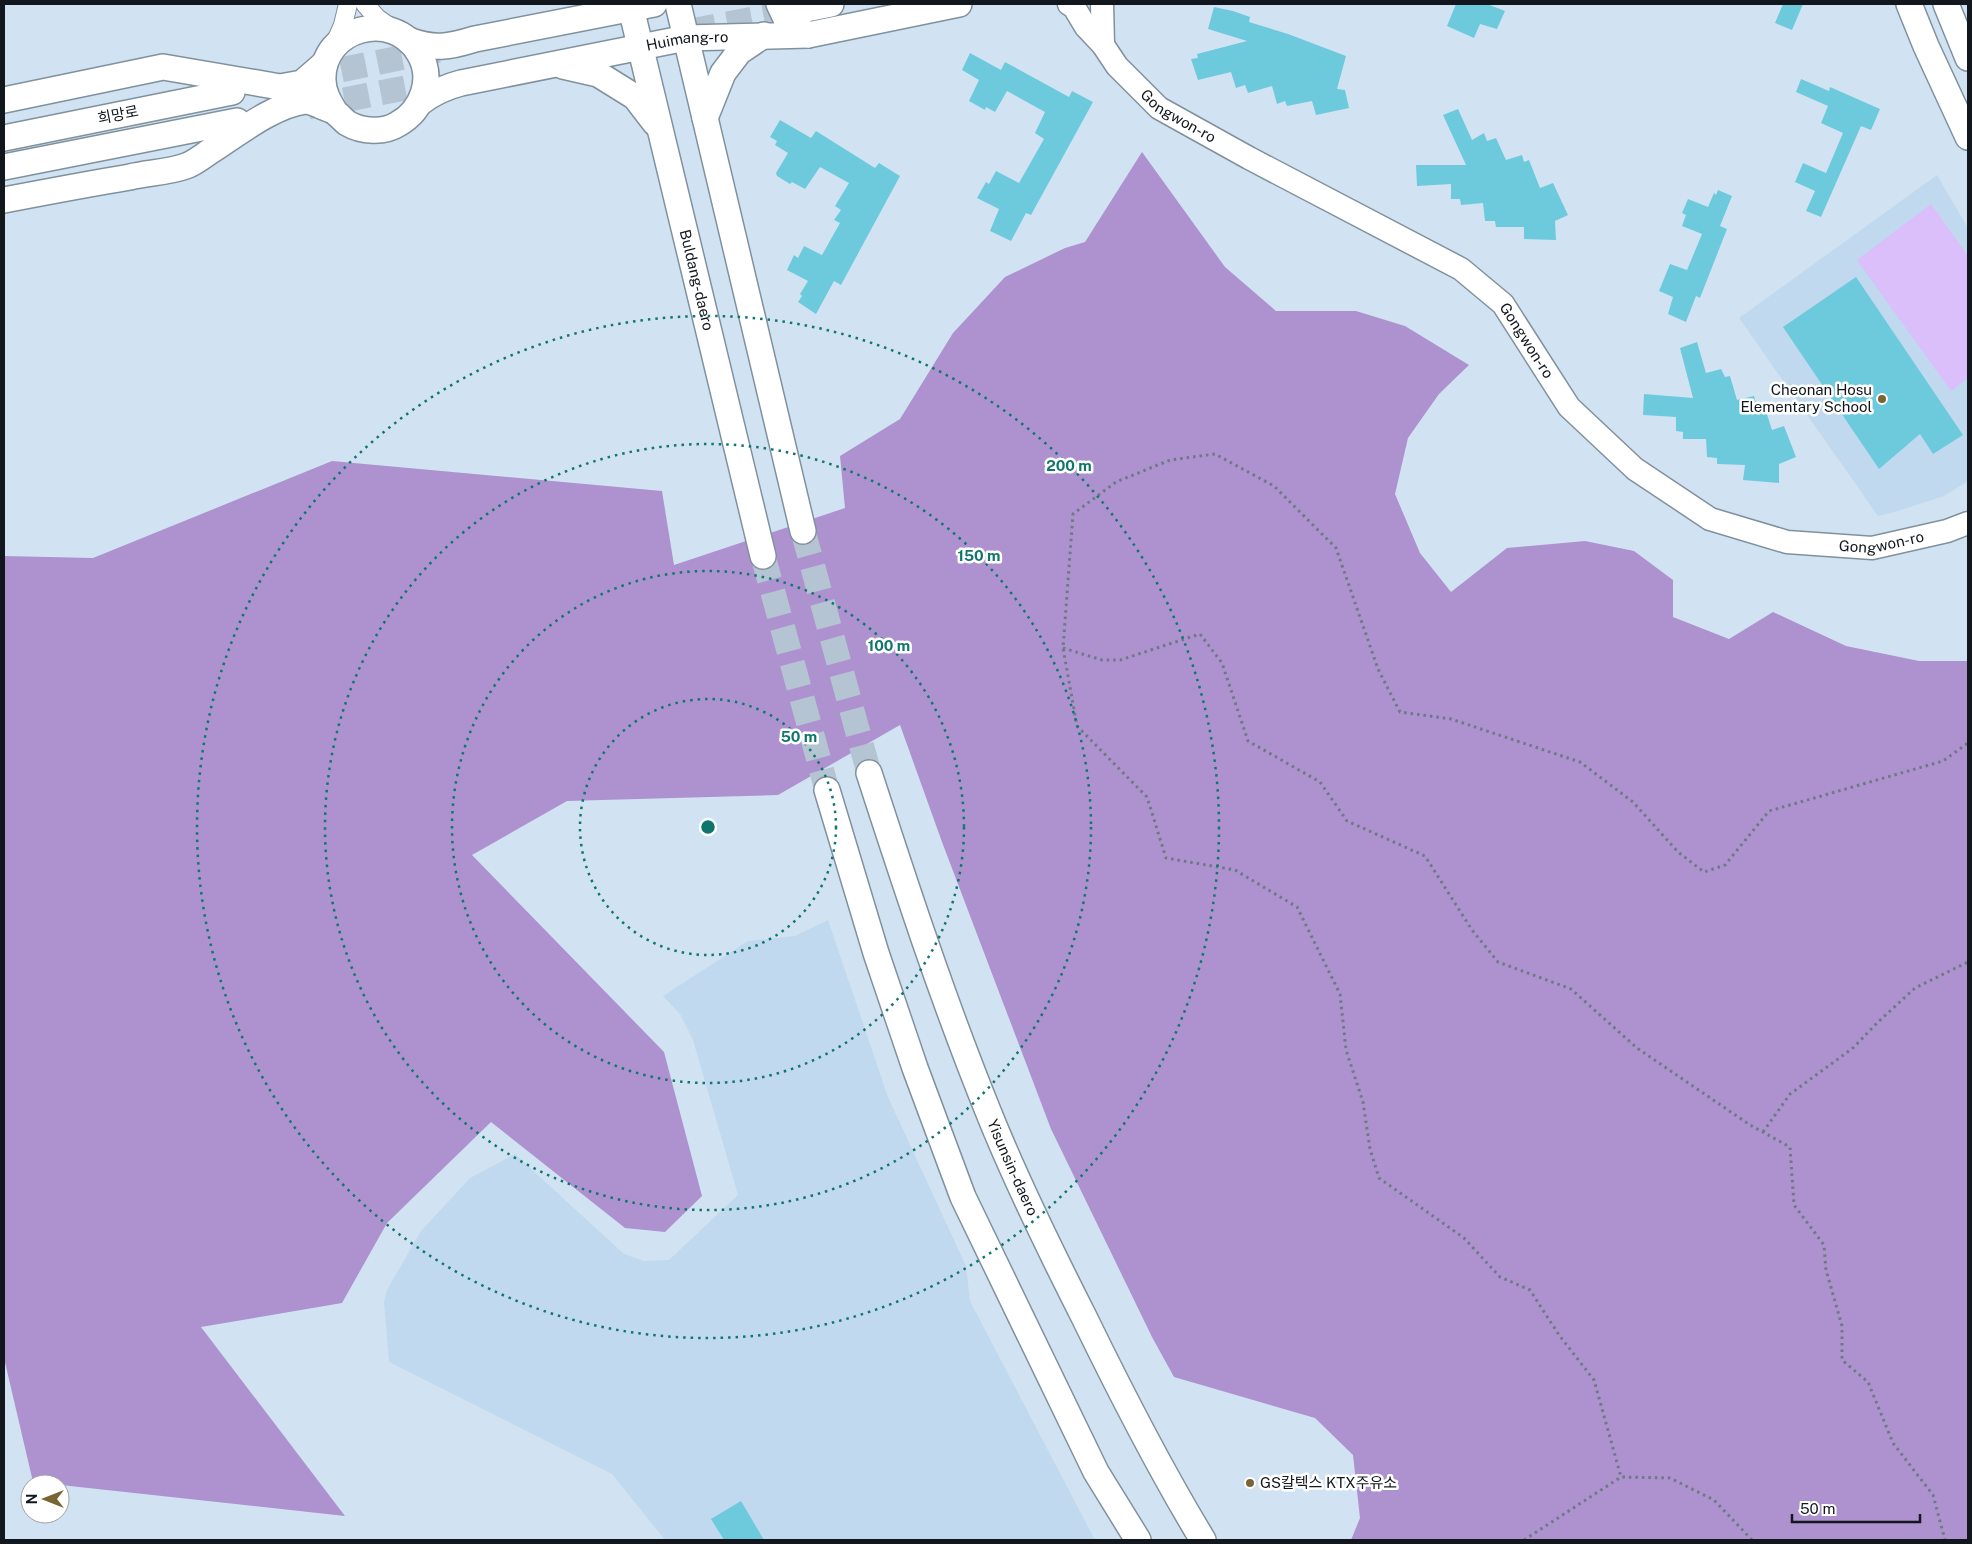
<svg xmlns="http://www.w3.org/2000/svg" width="1972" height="1544" viewBox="0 0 1972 1544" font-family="'Public Sans','Noto Sans KR',sans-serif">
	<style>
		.built { fill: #c1d9ee }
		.green { fill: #dabffa }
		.forest { fill: #ae92cf }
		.building { fill: #6dcadc }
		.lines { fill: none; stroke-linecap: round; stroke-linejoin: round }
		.secondary-tunnel { stroke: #b4c4d2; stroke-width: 25; stroke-dasharray: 25 12; stroke-linecap: butt }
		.minor-casing { stroke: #80919e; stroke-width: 20 }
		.tertiary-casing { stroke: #80919e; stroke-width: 25 }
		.secondary-casing { stroke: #80919e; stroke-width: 28 }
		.path { stroke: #6d7983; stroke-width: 3; stroke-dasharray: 2.5 4; stroke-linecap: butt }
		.minor { stroke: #fff; stroke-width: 18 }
		.tertiary { stroke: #fff; stroke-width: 22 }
		.secondary { stroke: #fff; stroke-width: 25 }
		.ring { fill: none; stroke: #0f766e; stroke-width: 2.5; stroke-dasharray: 2.5 5 }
		.poi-dot { fill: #796534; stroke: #fff; stroke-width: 2 }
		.labels { text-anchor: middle; stroke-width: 5; stroke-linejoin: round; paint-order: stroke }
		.street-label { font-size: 15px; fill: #11171c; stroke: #fff }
		.poi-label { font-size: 15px; fill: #11171c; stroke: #fff; text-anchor: end }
		.centre { fill: #0f766e; stroke: #fff; stroke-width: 2.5 }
		.ring-label { font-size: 15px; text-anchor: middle; font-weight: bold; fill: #0f766e; stroke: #fff; stroke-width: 5; stroke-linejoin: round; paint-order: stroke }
	</style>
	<rect width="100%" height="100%" fill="#d1e3f2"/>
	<path class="built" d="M1937,175L1968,228V481L1944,496L1898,511L1878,516L1739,318Z
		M828,920L888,1097L966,1266L970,1301L1095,1540H665L612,1474L389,1362L384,1302L387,1290L421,1231L470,1178L515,1154L624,1254L644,1261L669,1260L738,1195L693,1040L680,1014L663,996L748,941L795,936Z"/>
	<path class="green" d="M1931,204L1968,256V378L1951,391L1857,260Z"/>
	<path class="forest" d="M1142,152L1225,267L1276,311H1356L1405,326L1469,365L1439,394L1408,438L1395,494L1420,553L1451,592L1507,548L1585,541L1634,551L1673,580V617L1729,639L1773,612L1846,646L1919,661H1968V1540H1351L1360,1518L1353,1455L1315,1418L1174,1377L1152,1337L1051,1129L942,842L900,725L778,795L567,801L472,855L664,1052L702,1196L665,1232L625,1228L491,1122L387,1223L342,1303L201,1327L345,1516L33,1482L4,1358V556L93,558L332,461L662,491L674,565L845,508L840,456L900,419L953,333L1005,277L1065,248L1085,242Z"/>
	<path class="building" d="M1456,4H1487L1505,11L1497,29L1480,24L1474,38L1447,26Z
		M1783,4H1803L1792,30L1775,23Z
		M1214,7L1233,11L1250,17L1249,22L1288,34L1346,56L1337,89L1345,90L1349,108L1316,115L1312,101L1287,106L1285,101L1277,104L1272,86L1248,93L1245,85L1236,88L1231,72L1198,80L1191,59L1198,58L1197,54L1247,41L1208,29Z
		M970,53L1001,70L1005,62L1069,97L1072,91L1093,102L1031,215L1026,213L1011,241L990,231L999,209L977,198L986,182L989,184L996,171L1019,183L1044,139L1035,133L1045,112L1007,91L995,112L986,107L985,110L969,101L979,80L962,70Z
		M1801,79L1829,91L1830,87L1880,109L1871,130L1861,126L1821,217L1806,211L1815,191L1795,182L1803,163L1826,173L1843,133L1821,123L1828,106L1796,92Z
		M1458,109L1472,140L1484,133L1487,141L1496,138L1506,160L1522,155L1524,162L1529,160L1540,188L1553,183L1568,215L1555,221L1556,240L1524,239V227H1496L1495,221H1485L1483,203L1461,205L1460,199H1451V184L1417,186L1416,165H1466L1443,115Z
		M780,120L811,138L816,131L875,168L879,163L900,176L841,285L834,281L816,314L798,302L802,296L800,294L808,281L787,270L794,255L798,258L804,246L822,255L840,223L834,220L841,210L835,206L849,183L820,167L805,189L792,182L790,184L777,176L776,173L788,153L775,145L777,141L770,137Z
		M1718,190L1732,196L1720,226L1727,229L1700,298L1696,296L1686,322L1668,314L1673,297L1659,291L1670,264L1687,270L1702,234L1682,226L1686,215L1682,213L1688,199L1708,207L1714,193L1716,195Z
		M1856,277L1963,435L1933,454L1920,434L1879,469L1783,327Z
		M1697,342L1706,373L1721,369L1725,377L1730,376L1737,400L1754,396L1756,403L1763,402L1772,430L1784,426L1796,457L1779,464V483L1743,480L1745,465L1717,464V458L1707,457L1706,439H1683V432L1676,431V417L1643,415L1644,394L1693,398L1680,348Z
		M741,1501L764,1540H724L711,1519Z"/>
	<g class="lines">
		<path class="secondary-tunnel" d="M691,31L801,10
			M305,77L439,50
			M308,107L446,80
			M803,531L869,773
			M763,556L827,790"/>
		<g class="minor-casing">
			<path id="minor" d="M365,4L377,18L394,30
				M334,46L343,25L348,4"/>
		</g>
		<g class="tertiary-casing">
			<g id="tertiary">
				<path id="s1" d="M1069,4L1074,7L1086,27L1103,45L1117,66L1159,108L1249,158L1461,269L1503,304L1569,407L1635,469L1710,519L1787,542L1872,548L1947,531L1968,523"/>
				<path d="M1102,4L1103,45"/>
			</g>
		</g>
		<g class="secondary-casing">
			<g id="secondary">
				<path id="s2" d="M630,4L763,556"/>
				<path d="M678,4L803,531"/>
				<path d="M779,4L787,21L808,35"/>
				<path d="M1909,4L1926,46L1968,137"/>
				<path d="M1946,4L1968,58"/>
				<path d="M801,10L831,4"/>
				<path d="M408,40C435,50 449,47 475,39L654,4"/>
				<path d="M563,66L598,74L635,97L655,123"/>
				<path d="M4,100L163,67L280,87L302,83L325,63"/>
				<path id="s3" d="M421,102C434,92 445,87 461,83L686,38L808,35L959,4"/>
				<path d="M705,118L723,73L739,52L764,35"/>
				<path d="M4,138L232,92"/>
				<path d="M4,167L237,121"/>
				<path d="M4,200C46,192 88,184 130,177C147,173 170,172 186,166C194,163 202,157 209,152C236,135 273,105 305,101C309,101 314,103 319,105C324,108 331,109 336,113C340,116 343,120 347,123C362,132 384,133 398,124C423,110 434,78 419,53C393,8 321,28 323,80C323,92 329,102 335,112"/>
				<path id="s4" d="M869,773C906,887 943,1000 988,1111C1016,1181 1050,1250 1084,1317C1121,1393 1159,1468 1203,1540"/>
				<path d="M827,790L876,953L915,1068L963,1197L1096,1472L1138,1540"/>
			</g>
		</g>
		<path class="path" d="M1063,648L1102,660H1120L1200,634L1222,663L1248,741L1320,782L1347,821L1425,856L1472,930L1498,962L1571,989L1637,1048L1750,1125L1790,1147L1794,1205L1824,1245L1826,1270L1842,1326V1360L1868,1382L1893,1443L1933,1495L1945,1540
			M1763,1132L1790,1094L1853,1048L1878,1022L1915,988L1968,962
			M1524,1540L1621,1477
			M1752,1540L1714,1500L1670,1478L1621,1477L1594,1380L1559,1335L1530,1290L1500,1277L1464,1238L1379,1178L1370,1149L1363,1102L1346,1050L1340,994L1297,907L1235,870L1166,858L1147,797L1077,726L1063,648L1073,514L1116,482L1170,460L1215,454L1274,486L1336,548L1378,669L1400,712L1451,719L1580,762L1633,802L1678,852L1704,872L1725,865L1769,811L1943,761L1968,743"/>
		<use href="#minor" class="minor"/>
		<use href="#tertiary" class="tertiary"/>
		<use href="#secondary" class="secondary"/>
	</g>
	<g class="ring">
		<circle cx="708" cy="827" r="128"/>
		<circle cx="708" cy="827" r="256"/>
		<circle cx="708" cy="827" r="383"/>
		<circle cx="708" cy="827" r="511"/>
	</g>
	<g class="poi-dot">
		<circle cx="1882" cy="399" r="5"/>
		<circle cx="1250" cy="1483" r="5"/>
	</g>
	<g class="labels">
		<g class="street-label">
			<text dy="5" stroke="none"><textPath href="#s3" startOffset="275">Huimang-ro</textPath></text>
			<text transform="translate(118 115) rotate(-11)" y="5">희망로</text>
			<text dy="5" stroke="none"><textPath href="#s1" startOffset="159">Gongwon-ro</textPath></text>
			<text dy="5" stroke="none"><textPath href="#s2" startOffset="284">Buldang-daero</textPath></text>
			<text dy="5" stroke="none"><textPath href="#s1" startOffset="579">Gongwon-ro</textPath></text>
			<text dy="5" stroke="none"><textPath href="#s1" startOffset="1014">Gongwon-ro</textPath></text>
			<text dy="5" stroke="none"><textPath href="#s4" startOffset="420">Yisunsin-daero</textPath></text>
		</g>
		<g class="poi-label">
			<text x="1872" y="395">Cheonan Hosu<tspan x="1872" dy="17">Elementary School</tspan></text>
			<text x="1260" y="1488" text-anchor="start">GS칼텍스 KTX주유소</text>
		</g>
	</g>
	<circle cx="708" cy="827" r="8" class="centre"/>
	<g class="ring-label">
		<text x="1069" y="471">200 m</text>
		<text x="979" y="561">150 m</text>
		<text x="889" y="651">100 m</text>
		<text x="799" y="742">50 m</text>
	</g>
	<rect width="1972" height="1544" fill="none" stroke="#11171c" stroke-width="10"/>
	<g transform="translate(45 1499) rotate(270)"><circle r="24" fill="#ffffff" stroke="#a0a2a4"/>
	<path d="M0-4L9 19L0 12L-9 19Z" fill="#796534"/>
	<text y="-8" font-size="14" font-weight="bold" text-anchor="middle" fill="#11171c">N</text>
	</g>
	<path d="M1792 1514v8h128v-8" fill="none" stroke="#11171c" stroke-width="2.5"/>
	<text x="1800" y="1514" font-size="15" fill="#11171c" stroke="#ffffff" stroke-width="4" paint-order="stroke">50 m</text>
</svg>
